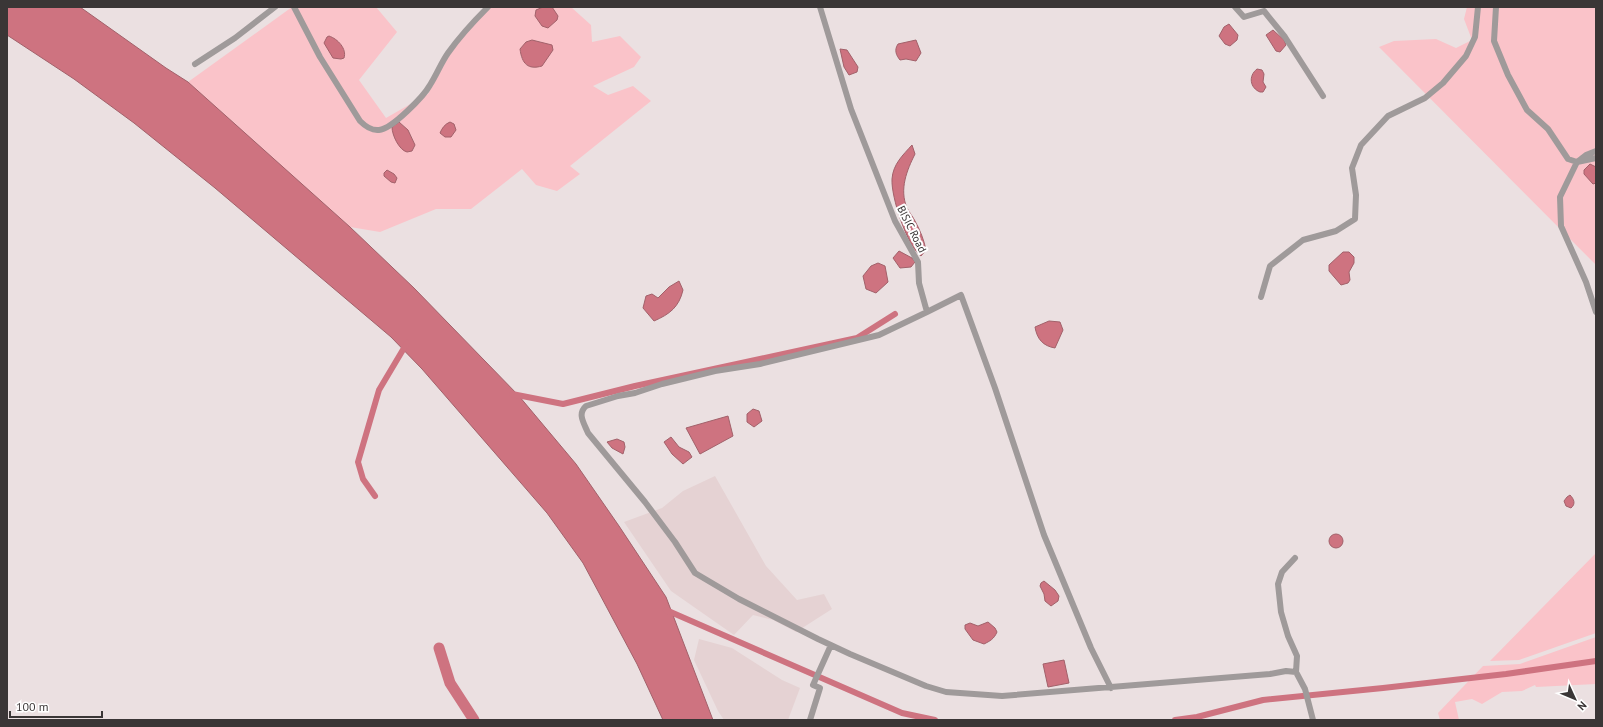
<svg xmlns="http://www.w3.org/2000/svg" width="1603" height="727" viewBox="0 0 1603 727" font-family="'PT Sans',sans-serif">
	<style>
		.built { fill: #e5d2d3 }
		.green { fill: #fac3c9; fill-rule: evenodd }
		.water { fill: #ce7380; stroke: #a2616a }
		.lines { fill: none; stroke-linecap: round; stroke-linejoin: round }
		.canal { stroke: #ce7380; stroke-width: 6 }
		.river { stroke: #ce7380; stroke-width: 11 }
		.street { stroke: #9f9a9a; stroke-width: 6 }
		.labels { text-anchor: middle; stroke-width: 4; stroke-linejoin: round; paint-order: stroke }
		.street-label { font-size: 11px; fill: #3a3636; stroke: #fff }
	</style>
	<rect width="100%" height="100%" fill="#ebe0e1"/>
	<path class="built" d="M715,476L766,566L797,600L824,594L832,609L796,632L773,620L753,615L734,635L671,591L624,522L662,508L683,491Z
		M699,639L732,648L782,680L800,688L788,720H724L718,711L694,660Z"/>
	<path class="green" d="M292,7H376L397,32L359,80L386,118L428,94L456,43L490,7H543L536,10L553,9L552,7H571L591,25L592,42L620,36L641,57L634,67L593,86L608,95L633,86L651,101L570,166L580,174L557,191L536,185L522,169L471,209H436L380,232L350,227L188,82ZM532,40L542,42L534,68L527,65L521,57L526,42ZM399,122C408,128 414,137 414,148L412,151L407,152Z
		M1467,7H1596V265L1379,47L1394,41L1436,39L1456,48L1472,40L1464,19Z
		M1596,553V633L1519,660L1490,661Z
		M1596,637V684L1536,687L1535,685L1522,691L1502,692L1482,704L1472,699L1455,702L1459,720H1440L1438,713L1483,666L1520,664Z"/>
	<path class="water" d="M7,7H80L166,68L188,82L350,227L414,288L519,396L576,464L619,526L666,597L713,720H663L637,664L583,563L547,513L422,369L391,337L215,188L134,123L74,79L7,35Z
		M543,7H552L558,16L557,20L548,28L542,26L535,16L536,10Z
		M1229,24L1238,35L1237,40L1230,46L1225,44L1219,36L1224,27Z
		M1273,30L1284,40L1286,45L1280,52L1276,51L1266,35Z
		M329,36C338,39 347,49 344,58L341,59L333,58L324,43L327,37Z
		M532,40L552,45L553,50L542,66C528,70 522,64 520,49L526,42Z
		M916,40L921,53L916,61L906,59L900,60C896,55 894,50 898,44Z
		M840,49L847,50L858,67L857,72L849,75L844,67Z
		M1257,69L1262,70L1264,74L1263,82L1266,87L1263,92H1260C1250,88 1248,76 1257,69Z
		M399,122L408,130L415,145L412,151L407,152C399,150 392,135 392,127Z
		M450,122L454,124L456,130L451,137H445L440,133C442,128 445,124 450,122Z
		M912,145L915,154C907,170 899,189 907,208C909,212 913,217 915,221C920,230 924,240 926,250L921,256C907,246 891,197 892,179C893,164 903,155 912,145Z
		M1590,164L1596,167V183L1593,184L1584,174V170Z
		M387,170L394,174L397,178L395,183L391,182L384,176V173Z
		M899,251L912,258L915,262L911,267L900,268L893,258Z
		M1343,252H1349L1354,257V263L1349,272L1350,280L1348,283L1341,285L1329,271V265Z
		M878,263L885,266L888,282L876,293L866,289L863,276L871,266Z
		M679,281L683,290C679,307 670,314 654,321L643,308L646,296L652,294L658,298L669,287Z
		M1049,321L1060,322L1063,330L1055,348C1043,346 1037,339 1035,327Z
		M753,409L759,411L762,421L754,427L747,422V414Z
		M728,416L733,436L700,454L686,428Z
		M671,437L679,447L689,452L692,457L683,464L672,454L664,442Z
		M617,439L624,442L625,447L623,454L612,448L607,442Z
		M1570,495C1574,499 1576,504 1571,508L1566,506L1564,501L1567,497Z
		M1329 541a7 7 0 1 1 14 0a7 7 0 1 1-14 0Z
		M1044,581L1055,590L1059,596L1058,601L1051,606L1045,601L1044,594L1040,586L1041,583Z
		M988,622L995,628L997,632C994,639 990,641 984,644L973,640L965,629V625L970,623L978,626Z
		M1064,660L1069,683L1048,687L1043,664Z"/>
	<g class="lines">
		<path class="canal" d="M512,394L563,404L635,386L857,338L895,314
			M375,496L363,479L358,462L379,390L407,343
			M666,610L902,713L935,720
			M1175,720L1197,717L1263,700L1383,688L1506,674L1596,661"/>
		<path class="river" d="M439,648L450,683L474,720"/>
		<path class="street" d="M294,7L320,57L360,121C365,126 371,131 379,130C392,129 424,96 430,85C437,74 441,63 448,53C460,36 474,21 488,7
			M820,7L851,109L895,221L918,262L919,283L927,312L961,295L995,388L1044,535L1091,648L1111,688
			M1235,7L1244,17L1264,11L1285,37L1323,96
			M1496,7L1494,41L1508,75L1527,110L1548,129L1568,159L1577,162L1596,158
			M195,64L235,38L275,7
			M1596,151L1586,155L1577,162L1560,197L1561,226L1586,282L1596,312
			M1261,297L1270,266L1303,240L1336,231L1355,219L1356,195L1352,168L1361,145L1388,116L1425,98L1443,83L1466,56L1475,37L1478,7
			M927,312L879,335L760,364L715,371L662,384L635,393L618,396L586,406C577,414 584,423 588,433L645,502L675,542L695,573L739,599L818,639L850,654L926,686L946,692L1002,696L1270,674L1286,671L1296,672
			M1295,558L1282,572L1278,584L1281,612L1288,636L1297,656L1296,672L1305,689L1313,720
			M810,720L820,688L813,685L831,645"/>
	</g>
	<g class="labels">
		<g class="street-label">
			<text transform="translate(912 229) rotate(63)" y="4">BISIC Road</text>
		</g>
	</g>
	<rect width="1603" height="727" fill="none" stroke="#3a3636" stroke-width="16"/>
	<g transform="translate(1575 699) rotate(134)" stroke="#ffffff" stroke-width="3" paint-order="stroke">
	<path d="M0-3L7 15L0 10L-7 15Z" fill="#3a3636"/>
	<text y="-6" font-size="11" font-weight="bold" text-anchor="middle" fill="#3a3636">N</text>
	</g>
	<path d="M10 711v6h92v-6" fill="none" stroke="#3a3636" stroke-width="2"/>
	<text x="16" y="711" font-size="12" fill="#3a3636" stroke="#ffffff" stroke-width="3" paint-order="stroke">100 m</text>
</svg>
